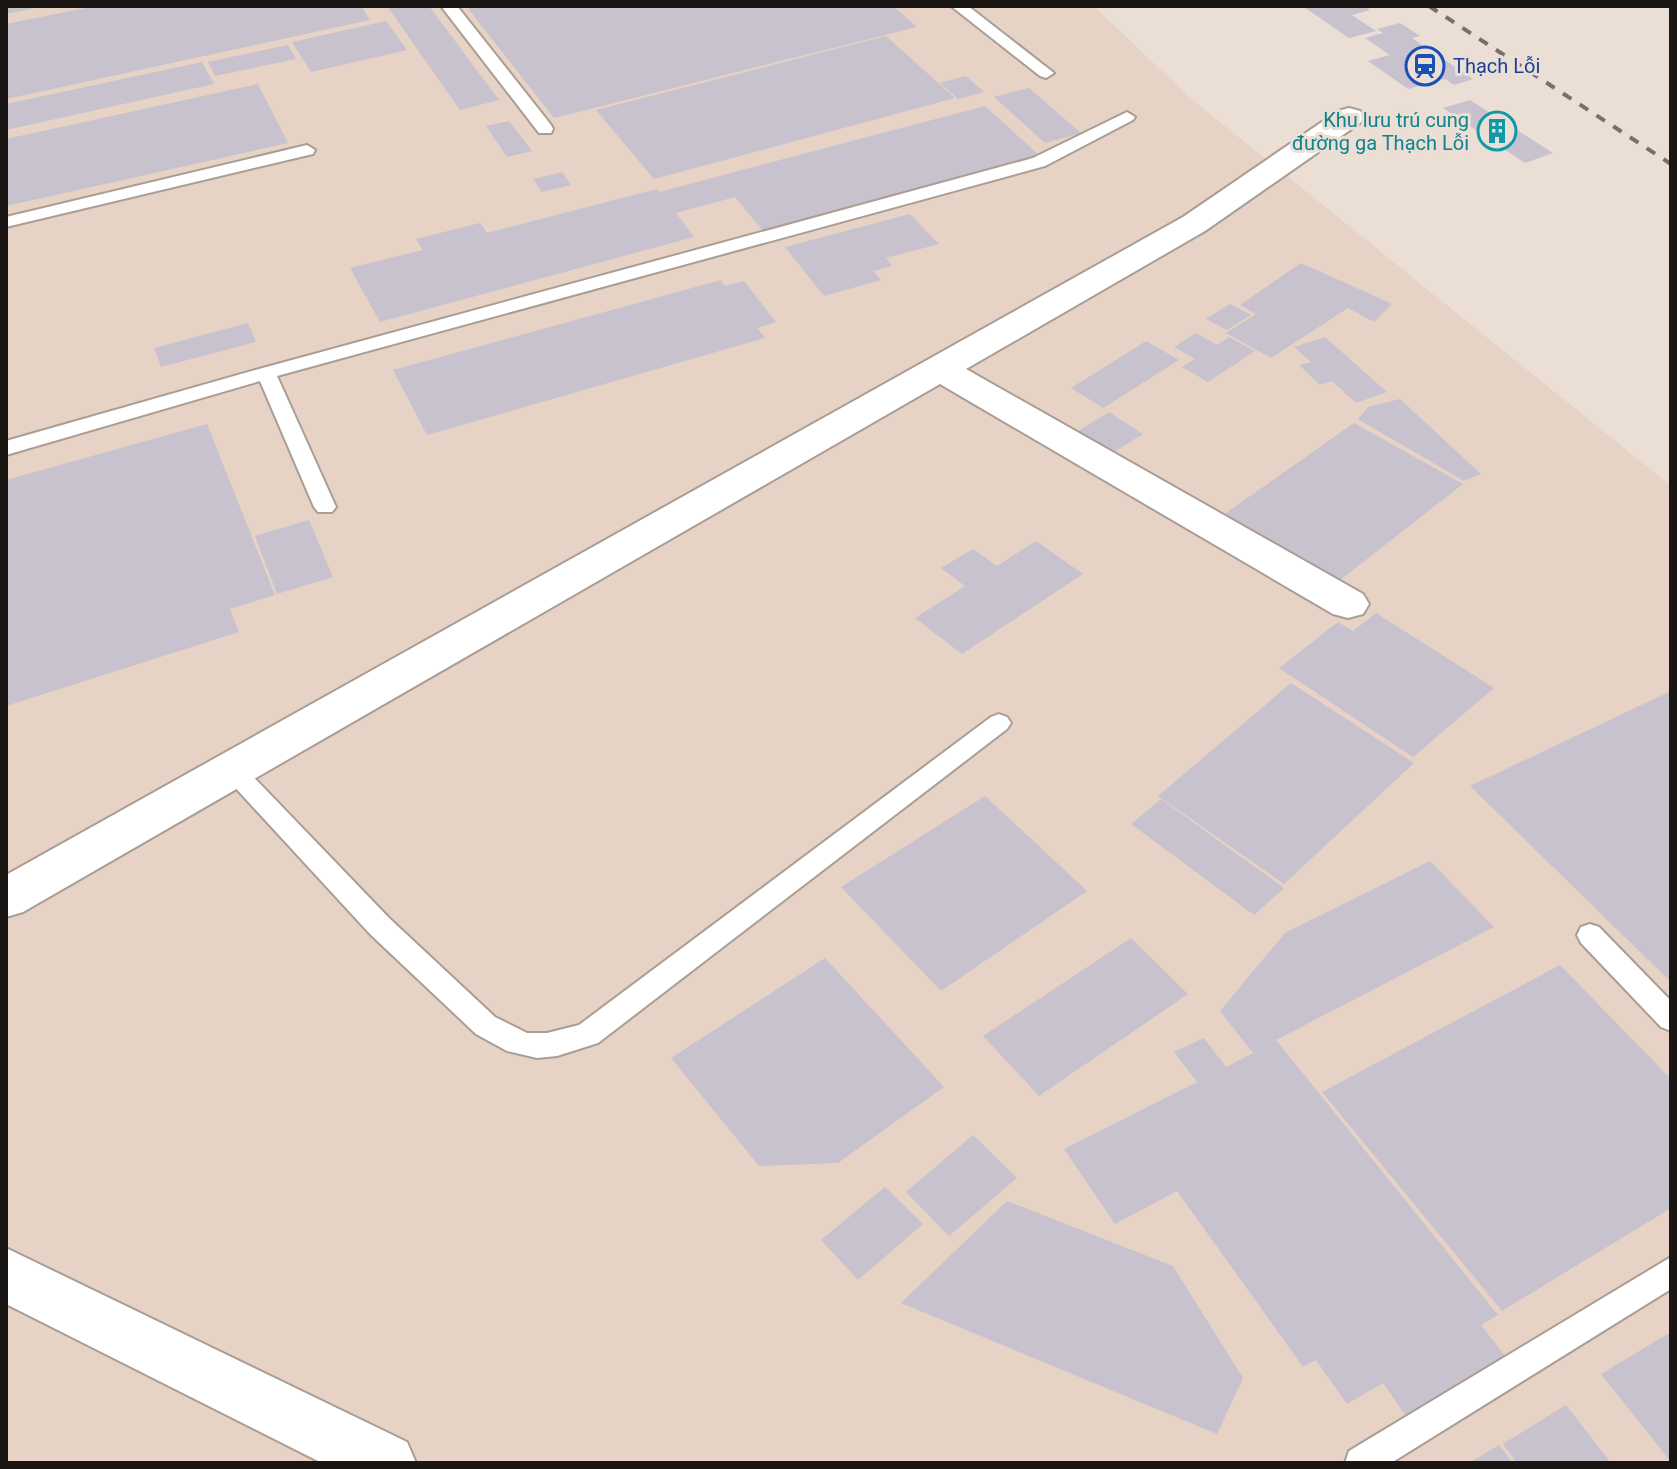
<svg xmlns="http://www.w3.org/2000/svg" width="1677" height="1469" viewBox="0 0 1677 1469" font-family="Roboto,sans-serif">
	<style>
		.built { fill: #e6d3c5 }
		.building { fill: #c8c1ce }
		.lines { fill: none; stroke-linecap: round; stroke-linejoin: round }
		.lane-casing { stroke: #a99d94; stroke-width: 4 }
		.street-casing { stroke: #a99d94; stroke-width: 4 }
		.lane { fill: #fff; fill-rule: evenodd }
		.street { fill: #fff; fill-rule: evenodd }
		.rail { stroke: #776f69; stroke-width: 4; stroke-dasharray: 10 10; stroke-linecap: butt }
		.labels { text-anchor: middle; stroke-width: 6; stroke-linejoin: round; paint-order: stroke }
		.far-transit-label { font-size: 20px; fill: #164399; stroke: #ebded5; text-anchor: start }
		.far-culture-label { font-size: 20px; fill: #0d838f; stroke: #ebded5; text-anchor: end }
	</style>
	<rect width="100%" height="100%" fill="#ebded5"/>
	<path class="built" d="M6,6H1094L1189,97L1671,486V1463H6Z"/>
	<path class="building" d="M6,6H40V7L6,14Z
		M95,6H361L370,20L6,99V24Z
		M387,6H429L499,100L460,110Z
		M466,6H893L917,27L554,118Z
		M1308,6H1364L1370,10L1352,15L1376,31L1349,38L1304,7Z
		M386,21L407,50L311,72L292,42Z
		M1400,23L1420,36L1412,38L1473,79L1454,85L1445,79L1408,89L1368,61L1390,55L1365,38L1383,33L1377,29Z
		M886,36L955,98L654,179L596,110Z
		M288,45L296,59L215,76L208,62Z
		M202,62L214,84L6,130V104Z
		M966,76L984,92L958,99L940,83Z
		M258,84L288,143L6,206V139Z
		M1029,88L1081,133L1045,143L994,97Z
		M1470,100L1553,153L1525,163L1443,108Z
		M985,106L1040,156L764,232L735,197L676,213L694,237L380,322L350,268L423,250L416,239L480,223L487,233L657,189L659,192Z
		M509,121L532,151L507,157L486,126Z
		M562,172L571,185L542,192L533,179Z
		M910,214L939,244L886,258L892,266L873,271L881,280L824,296L785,247Z
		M1301,263L1392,304L1374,322L1348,308L1271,358L1226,333L1256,314L1240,305Z
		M721,280L725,286L744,281L776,322L757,328L765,338L427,435L393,370Z
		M1230,304L1251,315L1227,330L1206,319Z
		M248,323L256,342L161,367L154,348Z
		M1196,333L1217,345L1229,337L1255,351L1208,382L1182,367L1195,359L1174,347Z
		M1325,337L1387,392L1356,403L1332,381L1320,385L1299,365L1311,362L1294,347Z
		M1146,341L1179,360L1103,408L1071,388Z
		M1400,399L1481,474L1464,481L1358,419L1368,407Z
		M1109,412L1143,434L1109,455L1075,433Z
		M1354,423L1463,484L1330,588L1219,518Z
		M207,424L275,595L230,609L239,632L6,706V480Z
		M309,520L333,577L277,594L255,536Z
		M1036,541L1083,574L962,654L915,618L965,586L941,568L973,549L997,566Z
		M1376,613L1494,688L1413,757L1279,668L1338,622L1353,631Z
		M1291,683L1414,763L1284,884L1158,796Z
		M1671,691V982L1470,786Z
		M985,796L1087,891L941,991L841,887Z
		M1161,799L1284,888L1254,915L1131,824Z
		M1430,861L1494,927L1276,1040L1498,1315L1481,1325L1505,1356L1406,1416L1383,1383L1347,1404L1316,1360L1303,1367L1177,1191L1115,1224L1064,1149L1197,1082L1174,1052L1204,1038L1226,1067L1253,1053L1220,1011L1285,933Z
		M1131,938L1188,994L1039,1096L983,1036Z
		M825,958L944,1087L838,1163L759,1166L671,1058Z
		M1560,965L1671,1079V1208L1502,1311L1322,1092Z
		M973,1135L1017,1178L949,1236L906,1192Z
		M885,1187L923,1224L858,1280L821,1240Z
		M1007,1201L1173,1266L1243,1378L1217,1434L901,1303Z
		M1671,1332V1462L1601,1374Z
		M1566,1405L1611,1463H1517L1503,1444Z
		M1499,1445L1513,1463H1469Z"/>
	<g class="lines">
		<g class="lane-casing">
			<path id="lane" d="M441,6H457L551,125L553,129L551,133H539Z
				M951,6H968L1054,73L1046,78L1040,76Z
				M1127,112L1135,117L1133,120L1045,166L277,376L336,507L332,512H318L314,507L260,381L6,455V441L259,369L1033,158Z
				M307,145L315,150L313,154L6,227V217Z
				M999,714L1007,717L1011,723L1007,729L598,1043L557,1056L537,1058L507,1051L476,1034L370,934L219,770L222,763L231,761L240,763L389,918L495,1017L527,1033H547L579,1025L991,717Z
				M1590,924L1599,927L1671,1001V1031L1661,1027L1581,943L1577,935L1581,927Z
				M1671,1257V1289L1391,1463H1345L1349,1451Z"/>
		</g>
		<g class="street-casing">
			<path id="street" d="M1349,108L1360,111L1364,117L1360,123L1205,231L966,369L1363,594L1369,604L1363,614L1348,618L1333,614L940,384L23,912L6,917V875L1183,217L1338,111Z
				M6,1248L407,1442L416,1463H322L6,1304Z"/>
		</g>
		<use href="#lane" class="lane"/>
		<use href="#street" class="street"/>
		<path class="rail" d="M1429,6L1671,164"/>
	</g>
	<defs>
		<g id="station-ring" transform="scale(2)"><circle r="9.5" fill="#ebded5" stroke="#1a4fb4" stroke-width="1.5"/><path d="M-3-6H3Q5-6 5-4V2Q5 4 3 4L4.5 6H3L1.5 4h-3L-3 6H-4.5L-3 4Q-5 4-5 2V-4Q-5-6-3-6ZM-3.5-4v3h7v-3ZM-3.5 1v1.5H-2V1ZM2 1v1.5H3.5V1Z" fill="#1a4fb4"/></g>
		<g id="building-ring" transform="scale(2)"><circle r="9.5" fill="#ebded5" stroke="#0f9aa8" stroke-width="1.5"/><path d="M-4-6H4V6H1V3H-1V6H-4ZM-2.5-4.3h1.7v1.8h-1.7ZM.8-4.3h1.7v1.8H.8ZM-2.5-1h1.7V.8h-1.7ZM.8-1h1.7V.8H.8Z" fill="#0f9aa8"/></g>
	</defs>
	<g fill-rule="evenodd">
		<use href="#station-ring" x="1425" y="66"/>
		<use href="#building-ring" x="1497" y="131"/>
	</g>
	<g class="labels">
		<g class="far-transit-label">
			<text x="1453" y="73">Thạch Lỗi</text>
		</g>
		<g class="far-culture-label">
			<text x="1469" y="127">Khu lưu trú cung<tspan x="1469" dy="23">đường ga Thạch Lỗi</tspan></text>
		</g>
	</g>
	<rect width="1677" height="1469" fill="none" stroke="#1a1613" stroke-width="16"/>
</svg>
